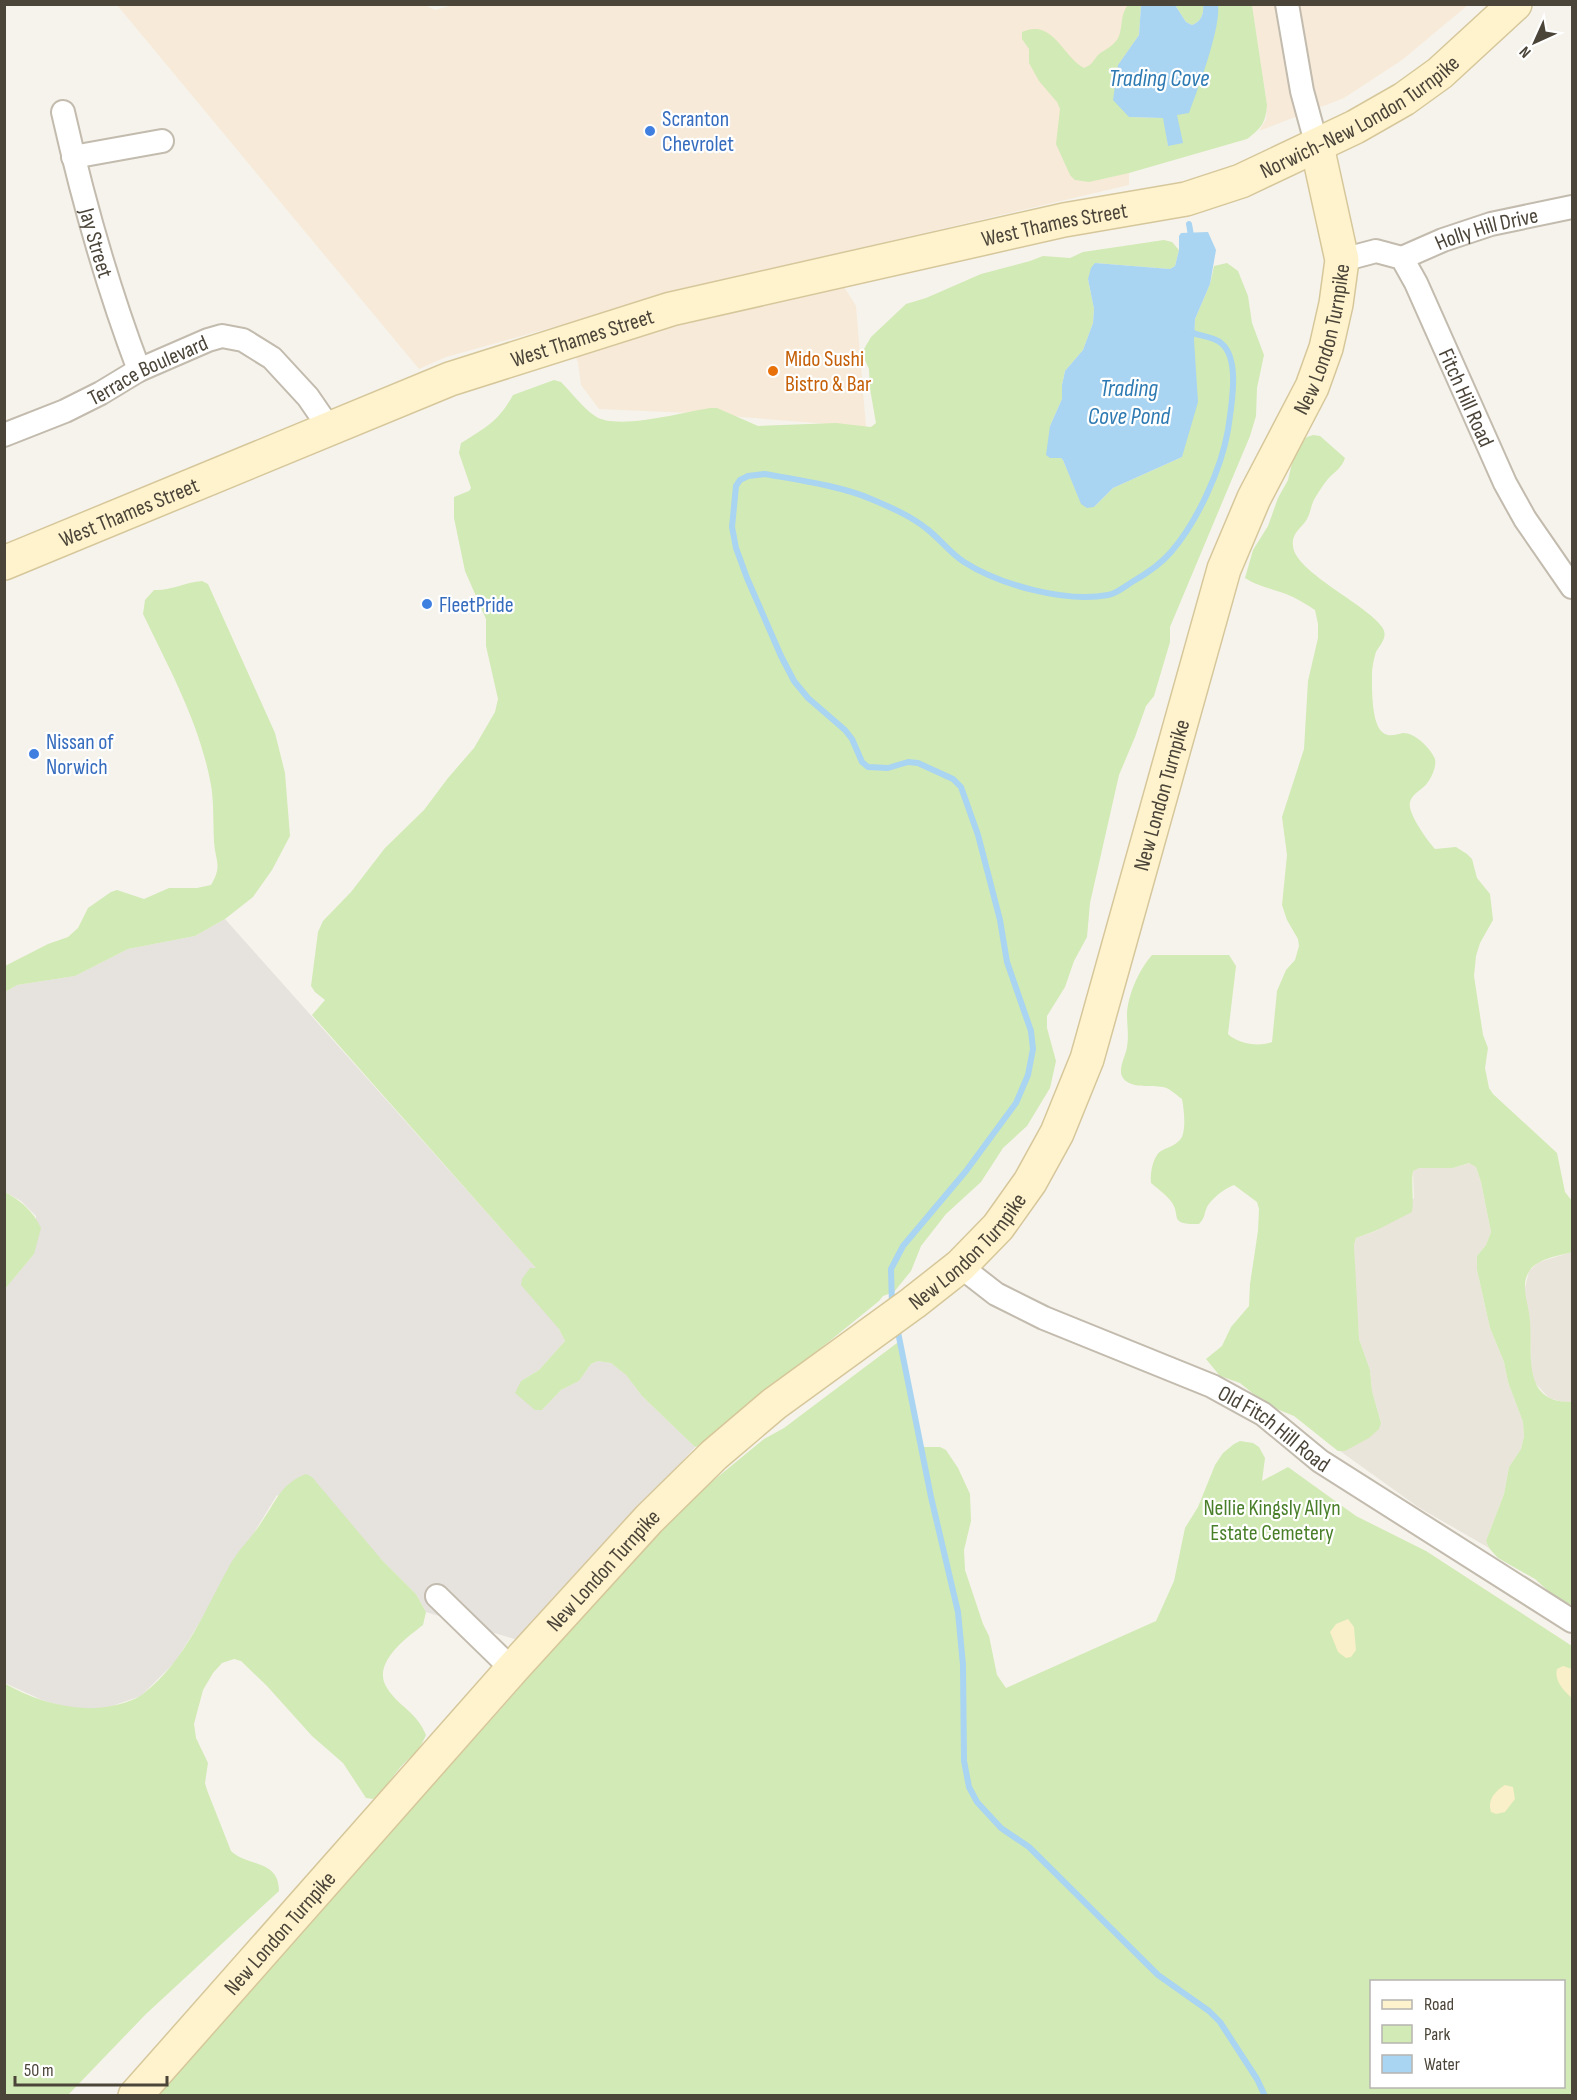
<svg xmlns="http://www.w3.org/2000/svg" width="1577" height="2100" viewBox="0 0 1577 2100" font-family="'Sofia Sans Condensed',sans-serif">
	<style>
		.residential { fill: #eae5da }
		.commercial { fill: #f7ead8 }
		.industrial { fill: #e6e2dd }
		.green { fill: #d2eab5; fill-rule: evenodd }
		.sand { fill: #f9efc9 }
		.water { fill: #a9d4f2 }
		.lines { fill: none; stroke-linecap: round; stroke-linejoin: round }
		.stream { stroke: #a9d4f2; stroke-width: 6 }
		.street-casing { stroke: #c2bbae; stroke-width: 26 }
		.secondary-casing { stroke: #d6c79b; stroke-width: 36 }
		.street { stroke: #fff; stroke-width: 22 }
		.secondary { stroke: #fff3cd; stroke-width: 33 }
		.shop-dot { fill: #3f7fe0; stroke: #fff; stroke-width: 2 }
		.food-dot { fill: #e8710a; stroke: #fff; stroke-width: 2 }
		.labels { text-anchor: middle; stroke-width: 4.5; stroke-linejoin: round; paint-order: stroke }
		.street-label { font-size: 22px; fill: #4b4439; stroke: #fff }
		.shop-label { font-size: 22px; fill: #366cbe; stroke: #fff; text-anchor: start }
		.food-label { font-size: 22px; fill: #c56008; stroke: #fff; text-anchor: start }
		.park-label { font-size: 22px; fill: #4a7f2a; stroke: #fff }
		.water-label { font-size: 24px; font-style: italic; fill: #2e7ab2; stroke: #fff }
	</style>
	<rect width="100%" height="100%" fill="#f6f3ec"/>
	<path class="residential" d="M1470,1163L1476,1167L1481,1182L1491,1232L1486,1245L1477,1256V1270L1490,1328L1504,1362L1508,1382L1523,1422L1524,1436L1521,1449L1509,1467L1504,1494L1486,1541L1489,1548L1418,1507L1340,1451H1345L1381,1423L1372,1391L1370,1370L1359,1339L1355,1284L1354,1245L1356,1238L1376,1231L1414,1198L1413,1171L1419,1167L1453,1168Z
		M1572,1252V1402H1563L1549,1398L1535,1383L1531,1370L1530,1319L1524,1292L1529,1271L1539,1262Z"/>
	<path class="commercial" d="M423,4L435,10L456,4L1141,5L1129,117V185L825,256L856,306L866,427L691,413L599,409L581,385L578,362L561,325L446,357L419,369L117,5Z
		M1252,5H1468L1402,60L1344,98L1259,131L1266,119L1267,105Z"/>
	<path class="industrial" d="M225,919L537,1269L559,1329L565,1341L539,1370L521,1381L542,1410L561,1390L579,1381L591,1364L598,1361L611,1363L626,1375L642,1396L695,1447L521,1641L426,1612L416,1594L381,1559L277,1495L176,1661L141,1696L103,1709L69,1708L42,1700L5,1683V1289L34,1254L36,1216L21,1201L5,1192V992L17,985L75,976L128,949L195,936Z"/>
	<path class="green" d="M1128,5H1141L1139,35L1118,65L1129,117L1164,118L1168,146L1177,115L1211,45L1218,5H1252L1267,105C1266,122 1261,129 1247,139L1129,173L1089,182L1075,180L1070,175L1056,144L1060,109L1057,102L1039,81L1029,63V49L1022,39V32C1053,18 1062,56 1084,68C1092,65 1093,61 1098,55C1105,49 1115,46 1119,36C1123,25 1120,15 1128,5Z
		M1175,5H1203C1204,14 1201,22 1192,25L1186,22Z
		M1164,240L1172,242L1179,250L1175,266L1170,269L1095,263L1088,279L1094,309L1093,323L1083,350L1065,371L1062,385V399L1050,426V458H1061L1063,460L1081,503L1094,507L1113,488L1182,457L1195,319L1210,284L1214,266L1227,263L1238,271L1248,296L1252,323L1264,355L1257,388L1256,416L1250,436L1170,627V642L1154,696L1146,706L1135,737L1119,775L1090,903L1087,937L1074,961L1065,987L1047,1016V1028L1056,1061L1050,1088L1027,1126L1003,1148L981,1182L946,1214L921,1246L911,1271L894,1292L883,1296L879,1301L701,1445L695,1447L642,1396L626,1375L611,1363L598,1361L591,1364L579,1381L561,1390L542,1410H535L515,1393L521,1381L539,1370L565,1341L559,1329L521,1285L522,1279L530,1268H536L312,1015L325,1000L315,992L311,986L318,932L323,921L351,892L385,848L424,810L448,778L474,748L495,712L498,699L486,646V619L465,571L454,518V497L469,491L471,488L459,453L461,443C486,427 498,422 513,395L554,380L561,382C572,393 582,407 595,416C616,431 684,412 710,408H717L758,426L836,423L871,427L876,423L870,389L869,369L863,356L864,349L871,337L906,304L926,298L981,274L1030,261L1043,256L1070,258L1083,252Z
		M1313,435L1320,436L1345,458C1342,468 1334,472 1328,479C1323,485 1319,491 1315,498C1311,504 1311,512 1307,519C1302,528 1291,533 1293,546C1295,572 1366,604 1382,627C1389,637 1380,644 1376,652C1374,658 1372,668 1372,674C1372,688 1371,728 1385,734C1391,737 1397,734 1403,733C1415,733 1429,747 1434,757C1438,763 1432,777 1428,782C1423,790 1413,792 1410,802C1407,813 1428,841 1435,849L1456,847L1467,854L1472,859L1477,878L1490,894L1493,920L1480,943L1476,956L1474,976L1483,1035L1488,1048L1485,1068L1489,1088L1493,1094L1557,1153L1565,1192L1572,1201V1252C1559,1256 1539,1258 1530,1270C1519,1285 1529,1304 1530,1320C1533,1355 1521,1403 1572,1402V1605L1556,1598L1535,1579L1498,1558L1489,1548L1486,1541L1504,1494L1509,1467L1521,1449L1524,1436L1523,1422L1508,1382L1504,1362L1490,1328L1477,1270V1256L1486,1245L1491,1232L1481,1182L1476,1167L1469,1163L1453,1168H1419L1413,1171C1411,1184 1414,1198 1412,1212L1375,1231L1356,1238L1354,1245L1359,1339L1370,1370L1372,1391L1381,1423L1379,1429L1369,1438L1345,1451H1338L1294,1416L1267,1405L1240,1383L1220,1376L1206,1359L1222,1346L1231,1327L1249,1306L1250,1284L1258,1231L1259,1209L1257,1202L1234,1185C1225,1188 1212,1198 1207,1207C1204,1214 1205,1218 1199,1224C1166,1225 1183,1215 1170,1200C1165,1194 1157,1188 1151,1183C1150,1173 1153,1154 1163,1150C1171,1146 1177,1145 1182,1137C1186,1127 1184,1110 1182,1099C1176,1095 1170,1088 1163,1087C1151,1085 1131,1089 1123,1078C1117,1070 1126,1055 1127,1047C1129,1036 1127,1025 1127,1014C1128,994 1139,970 1152,955H1229L1236,966L1228,1034C1238,1044 1260,1047 1272,1042L1277,991L1286,970L1295,960L1299,946L1298,939L1287,920L1282,905L1287,855L1282,817L1304,749L1308,681L1318,638V624L1315,610C1306,604 1296,598 1286,594C1271,588 1259,587 1245,578L1253,550L1268,526L1278,498L1288,480L1296,446L1307,437Z
		M202,581L208,584L275,733L285,773L290,836L272,870L253,897L225,919L195,936L128,949L75,976L17,985L5,992V966L48,944L68,937L78,928L88,908L111,892L117,890L144,899L169,888H197L211,885C223,865 215,861 214,841C213,822 214,803 211,785C200,724 170,670 143,614L145,600L154,590C170,591 186,582 202,581Z
		M5,1192C21,1201 33,1211 41,1228L34,1254L5,1289Z
		M901,1340L923,1447H940L946,1450L958,1468L970,1494L971,1521L964,1550L965,1570L983,1624L989,1636L997,1675L1006,1688L1156,1621L1174,1581L1185,1528L1198,1507L1215,1465L1223,1453L1234,1444L1240,1441L1253,1443L1259,1447L1265,1458L1262,1481L1288,1467L1356,1516L1426,1551L1572,1646V2095L153,2096L500,1710L645,1543L698,1490L714,1480L764,1439L784,1428ZM1372,1982H1564V2086H1372Z
		M306,1474L312,1477L381,1559L416,1594L426,1612L423,1625C406,1638 371,1664 387,1688C399,1707 417,1712 426,1735C418,1754 411,1755 399,1769C390,1780 384,1790 373,1799L366,1798L343,1763L312,1736L267,1686L241,1661L234,1659L222,1663L213,1673L203,1690L194,1724L196,1738L208,1763L205,1783L207,1790L231,1851C247,1867 279,1859 279,1891L146,2014L68,2095H5L4,1683C29,1698 58,1707 86,1708C102,1709 130,1704 143,1694C186,1661 205,1609 231,1563C239,1549 252,1537 261,1523C276,1502 280,1484 306,1474Z"/>
	<path class="sand" d="M1348,1619L1354,1627L1356,1650L1351,1657L1346,1658L1338,1652L1330,1632L1336,1624Z
		M1563,1666L1572,1669V1698C1564,1691 1554,1681 1557,1669Z
		M1505,1785L1513,1787L1515,1799L1505,1812L1496,1814L1491,1812C1487,1800 1495,1791 1505,1785Z"/>
	<path class="water" d="M1141,5H1175L1186,22L1192,25C1201,22 1204,14 1203,5H1218C1221,28 1198,89 1189,113L1177,115L1183,143L1168,146L1163,118L1129,117L1113,100L1118,65L1139,35Z
		M1208,232L1216,250L1210,284L1195,319L1194,340L1198,402L1182,457L1113,488L1094,507L1087,508L1081,504L1063,460L1061,458H1050L1046,455L1050,426L1062,399V385L1065,371L1083,350L1093,323L1094,309L1088,279L1091,268L1095,263L1170,269L1175,266L1179,250V236L1181,233Z"/>
	<g class="lines">
		<path class="stream" d="M1189,224L1192,241
			M892,1305L891,1269L903,1246L966,1171L1016,1103L1028,1075L1033,1049L1031,1031L1007,962L1000,920L978,835L961,787L953,779L918,763L908,762L888,768L868,767L862,762L852,739L845,730L808,698L794,681L781,656L747,578L736,548L732,527L736,486L740,480L748,476L765,474C798,480 841,486 871,499C890,507 911,516 927,529C940,539 950,553 964,562C1000,585 1066,603 1108,595C1116,594 1124,587 1132,582C1146,574 1160,565 1171,552C1197,522 1221,470 1228,430C1231,407 1241,359 1221,343C1212,335 1197,337 1187,330
			M897,1327L931,1497L958,1612L963,1665L964,1761L969,1787L977,1802L1001,1828L1029,1847L1158,1975L1209,2011L1220,2022L1257,2079L1265,2096"/>
		<g class="street-casing">
			<g id="street">
				<path d="M1287,4L1302,91L1317,146"/>
				<path id="s1" d="M63,112C83,200 107,286 139,370"/>
				<path d="M73,157L162,141"/>
				<path id="s2" d="M1402,258L1443,240L1491,224L1572,207"/>
				<path id="s3" d="M1342,260L1376,251L1402,258L1416,283L1505,483L1525,519L1572,587"/>
				<path id="s4" d="M4,435L65,411L101,393L139,370L208,340L222,336L243,340L272,358L308,397L330,429"/>
				<path id="s5" d="M960,1266L996,1294L1044,1318L1212,1386L1263,1414L1320,1461L1572,1621"/>
				<path d="M437,1596L512,1669"/>
			</g>
		</g>
		<g class="secondary-casing">
			<g id="secondary">
				<path id="s6" d="M4,563L450,379L671,309L1064,220L1186,199L1241,181L1355,127L1404,99L1440,73L1515,4"/>
				<path id="s7" d="M135,2096L514,1667L649,1519L714,1455L774,1404L913,1303L960,1266L998,1227L1030,1182L1057,1133L1087,1059L1224,569L1254,498L1312,387L1326,348L1336,304L1342,260L1317,146"/>
			</g>
		</g>
		<use href="#street" class="street"/>
		<use href="#secondary" class="secondary"/>
	</g>
	<g class="shop-dot">
		<circle cx="650" cy="131" r="6"/>
		<circle cx="427" cy="604" r="6"/>
		<circle cx="34" cy="754" r="6"/>
	</g>
	<circle class="food-dot" cx="773" cy="371" r="6"/>
	<g class="labels">
		<g class="street-label">
			<text dy="8" stroke="none"><textPath href="#s6" startOffset="1434">Norwich-New London Turnpike</textPath></text>
			<text dy="8" stroke="none"><textPath href="#s6" startOffset="1107">West Thames Street</textPath></text>
			<text dy="8" stroke="none"><textPath href="#s2" startOffset="90">Holly Hill Drive</textPath></text>
			<text dy="8" stroke="none"><textPath href="#s1" startOffset="135">Jay Street</textPath></text>
			<text dy="8" stroke="none"><textPath href="#s6" startOffset="621">West Thames Street</textPath></text>
			<text dy="8" stroke="none"><textPath href="#s7" startOffset="2180">New London Turnpike</textPath></text>
			<text dy="8" stroke="none"><textPath href="#s4" startOffset="158">Terrace Boulevard</textPath></text>
			<text dy="8" stroke="none"><textPath href="#s3" startOffset="216">Fitch Hill Road</textPath></text>
			<text dy="8" stroke="none"><textPath href="#s6" startOffset="135">West Thames Street</textPath></text>
			<text dy="8" stroke="none"><textPath href="#s7" startOffset="1694">New London Turnpike</textPath></text>
			<text dy="8" stroke="none"><textPath href="#s7" startOffset="1190">New London Turnpike</textPath></text>
			<text dy="8" stroke="none"><textPath href="#s5" startOffset="356">Old Fitch Hill Road</textPath></text>
			<text dy="8" stroke="none"><textPath href="#s7" startOffset="704">New London Turnpike</textPath></text>
			<text dy="8" stroke="none"><textPath href="#s7" startOffset="218">New London Turnpike</textPath></text>
		</g>
		<g class="shop-label">
			<text x="662" y="126">Scranton<tspan x="662" dy="25">Chevrolet</tspan></text>
			<text x="439" y="612">FleetPride</text>
			<text x="46" y="749">Nissan of<tspan x="46" dy="25">Norwich</tspan></text>
		</g>
		<g class="food-label">
			<text x="785" y="366">Mido Sushi<tspan x="785" dy="25">Bistro &amp; Bar</tspan></text>
		</g>
		<g class="park-label">
			<text x="1272" y="1515">Nellie Kingsly Allyn<tspan x="1272" dy="25">Estate Cemetery</tspan></text>
		</g>
		<g class="water-label">
			<text x="1159" y="86">Trading Cove</text>
			<text x="1129" y="396">Trading<tspan x="1129" dy="28">Cove Pond</tspan></text>
		</g>
	</g>
	<rect width="1577" height="2100" fill="none" stroke="#4b4439" stroke-width="12"/>
	<rect x="1370" y="1980" width="195" height="108" fill="#ffffff" stroke="#b7b4b0" stroke-width="1.5"/>
	<rect x="1382" y="2000" width="30" height="9" fill="#fff3cd" stroke="#b7b4b0" stroke-width="1.5"/>
	<text x="1424" y="2010" font-size="18" fill="#4b4439">Road</text>
	<rect x="1382" y="2025" width="30" height="18" fill="#d2eab5" stroke="#b7b4b0" stroke-width="1.5"/>
	<text x="1424" y="2040" font-size="18" fill="#4b4439">Park</text>
	<rect x="1382" y="2055" width="30" height="18" fill="#a9d4f2" stroke="#b7b4b0" stroke-width="1.5"/>
	<text x="1424" y="2070" font-size="18" fill="#4b4439">Water</text>
	<g transform="translate(1535 42) rotate(225)" stroke="#ffffff" stroke-width="4.5" paint-order="stroke">
	<path d="M0-4.5L10 22L0 15L-10 22Z" fill="#4b4439"/>
	<text y="-9" font-size="16" font-weight="bold" text-anchor="middle" fill="#4b4439">N</text>
	</g>
	<path d="M15 2076v9h152v-9" fill="none" stroke="#4b4439" stroke-width="3"/>
	<text x="24" y="2076" font-size="18" fill="#4b4439" stroke="#ffffff" stroke-width="4.5" paint-order="stroke">50 m</text>
</svg>
